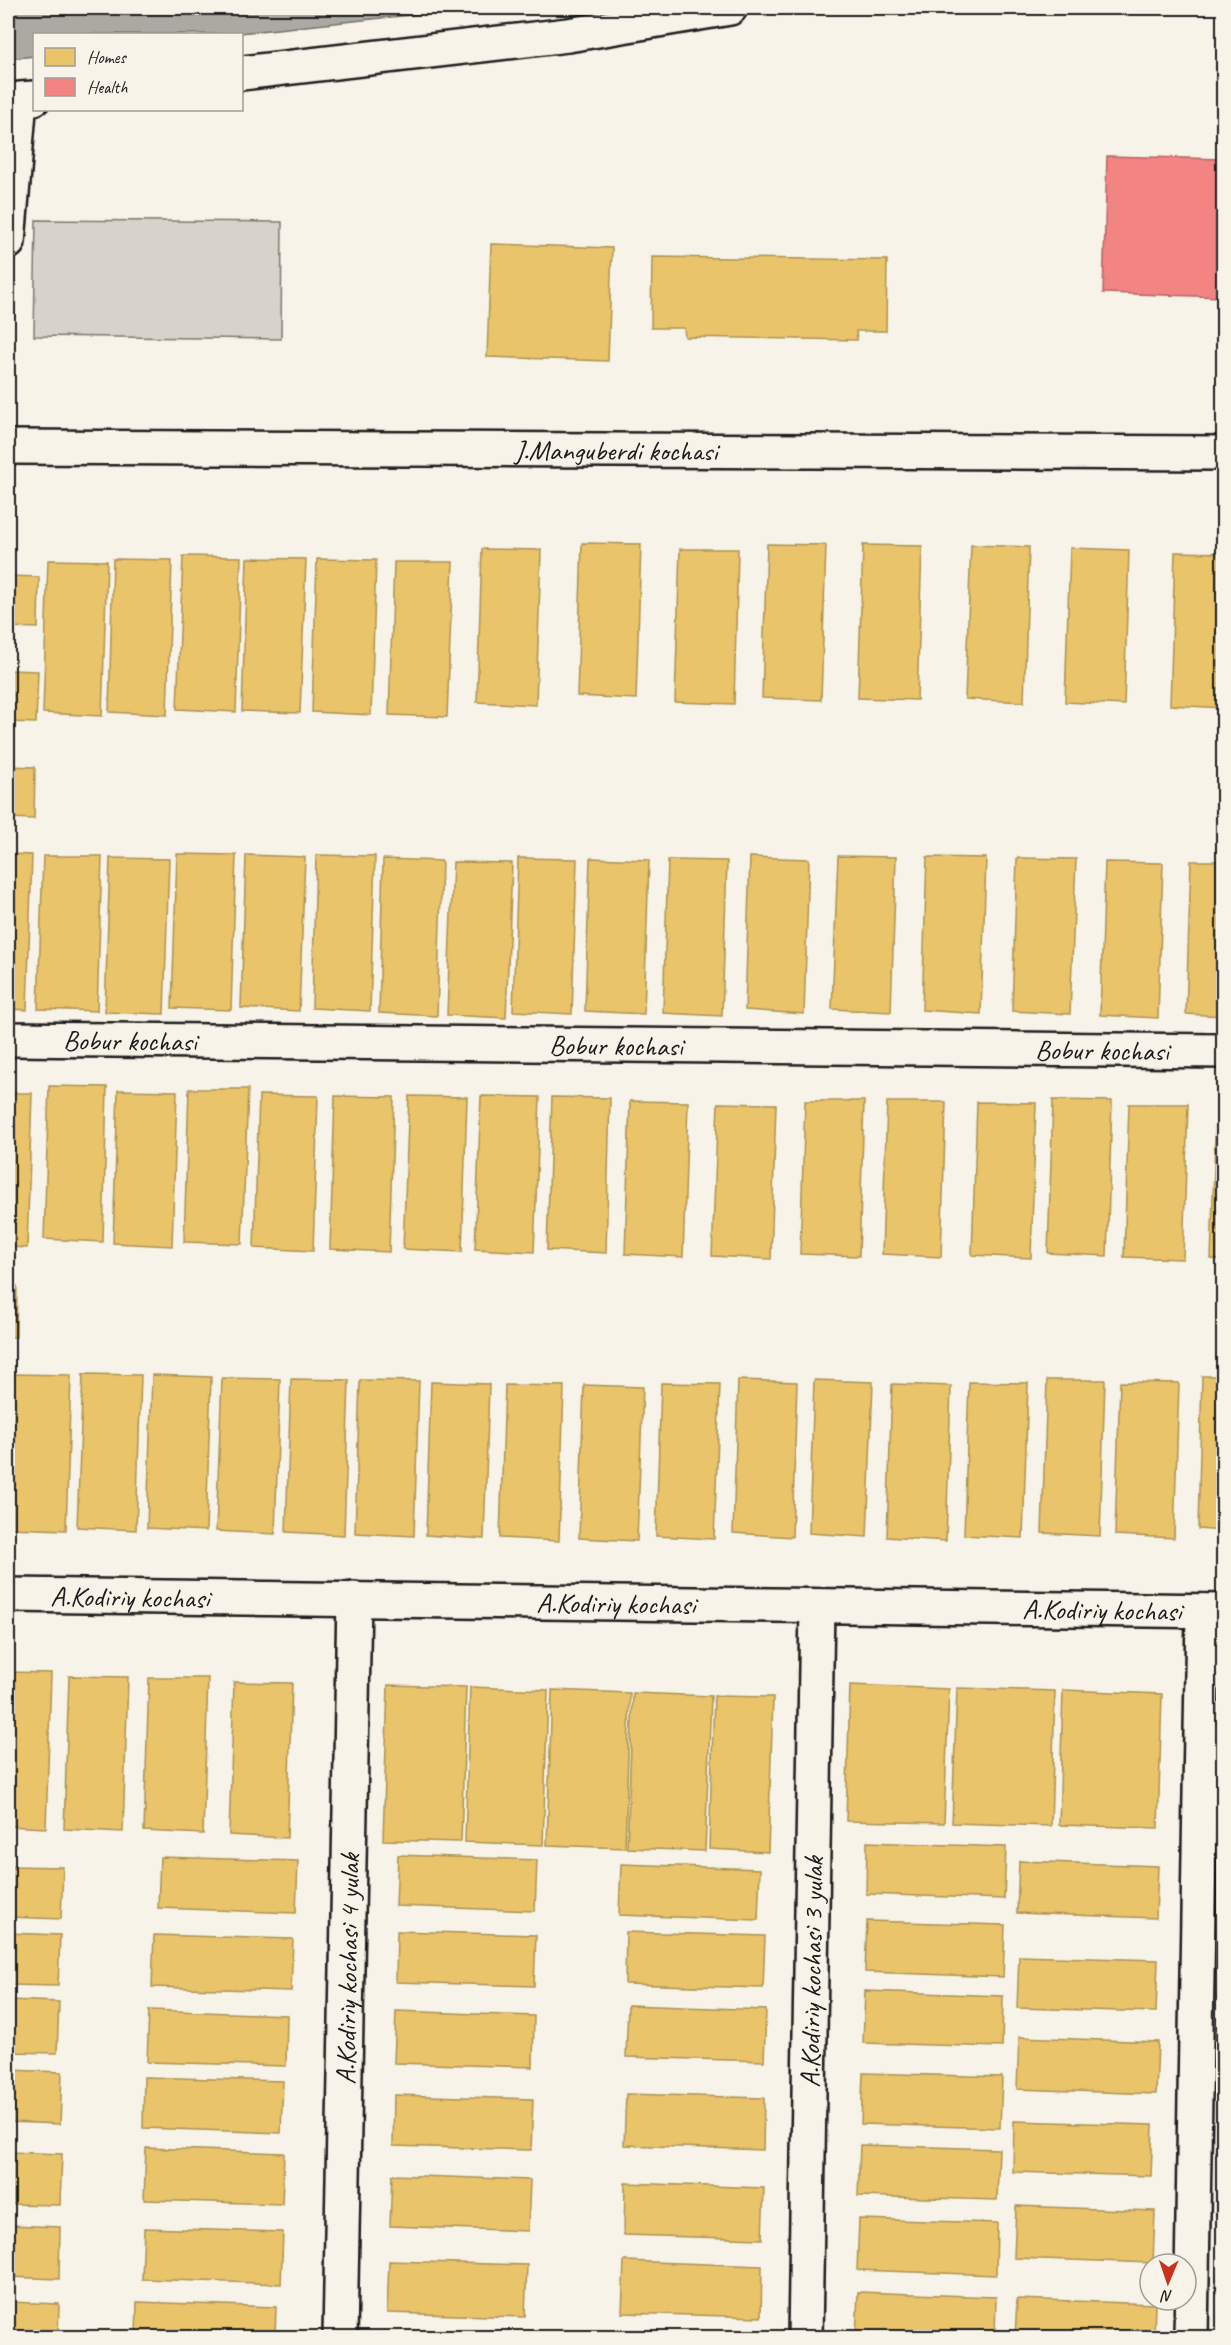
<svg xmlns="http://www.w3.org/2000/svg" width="1231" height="2345" viewBox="0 0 1231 2345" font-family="Caveat,sans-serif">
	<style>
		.green { fill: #d7d3cb; stroke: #7a7874; stroke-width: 1.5 }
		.water { fill: #aca9a2; stroke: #72716c; stroke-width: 1.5 }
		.homes { fill: #e9c46a; stroke: #ac9253; stroke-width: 1.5 }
		.health { fill: #f28482; stroke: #b26563; stroke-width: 1.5 }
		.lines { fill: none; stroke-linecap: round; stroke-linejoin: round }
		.minor-casing { stroke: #1c1c1c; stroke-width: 38 }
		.minor { stroke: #f7f3e8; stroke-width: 33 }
		.labels { text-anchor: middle; stroke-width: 6; stroke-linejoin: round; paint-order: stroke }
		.street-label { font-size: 28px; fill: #1c1c1c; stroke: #f7f3e8 }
	</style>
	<rect width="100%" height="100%" fill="#f7f3e8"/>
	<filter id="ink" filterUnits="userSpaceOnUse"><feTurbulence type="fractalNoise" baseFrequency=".0167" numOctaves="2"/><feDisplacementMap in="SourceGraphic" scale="12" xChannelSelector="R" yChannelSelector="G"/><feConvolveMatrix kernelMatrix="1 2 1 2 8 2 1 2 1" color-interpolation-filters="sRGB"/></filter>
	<g filter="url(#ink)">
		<path class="green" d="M36,220L282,222L281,339L34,336Z"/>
		<path class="water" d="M8,8H477L231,34H34V56L8,59Z"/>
		<path class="homes" d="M491,244L612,248L608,361L487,357Z
			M652,257L887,260L886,331H856L857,340L685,337L684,328H651Z
			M582,543L641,544L636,699L577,696Z
			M767,544L826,545L821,700L762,698Z
			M863,545L922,546L917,700L858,698Z
			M971,545L1029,547L1024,702L965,699Z
			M1070,548L1129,550L1124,705L1065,702Z
			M482,549L541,550L536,705L477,702Z
			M680,549H738L734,704L675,702Z
			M1175,552L1224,553V708L1170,705Z
			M183,556L241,557L236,712L177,709Z
			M247,558L306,559L300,713L242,711Z
			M113,559L172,560L167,715L109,712Z
			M317,559L376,560L371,715L312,712Z
			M48,560L107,561L102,716L43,713Z
			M394,562H453L447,717L389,715Z
			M8,576L39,577L38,628L8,627Z
			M8,670L38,671L36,723L8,722Z
			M8,766L35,767L34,819L8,818Z
			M8,854L32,855L27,1010L8,1009Z
			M177,854L236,855L231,1010L172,1008Z
			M246,855L305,857L299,1011L241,1008Z
			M316,855L375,856L370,1011L312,1008Z
			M43,856H102L97,1011L38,1009Z
			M838,856L896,857L891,1012L832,1009Z
			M750,857L809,859L804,1014L745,1010Z
			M927,857L986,858L981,1014L922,1010Z
			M110,858L169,859L164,1014L105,1012Z
			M518,858L577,859L572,1014L513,1011Z
			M590,858L649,860L644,1014L585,1011Z
			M1017,858L1076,859L1070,1014L1012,1011Z
			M383,859L442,861L437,1016L379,1013Z
			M668,860L727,861L722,1016L663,1013Z
			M1191,861H1224V1016L1186,1014Z
			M453,862L512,863L506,1018L447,1015Z
			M1105,862L1163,863L1158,1018L1100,1015Z
			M49,1086L107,1087L103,1242L44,1239Z
			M189,1089H248L242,1244L184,1242Z
			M118,1090L177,1091L172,1246L113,1243Z
			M8,1093H32L27,1248L8,1247Z
			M259,1095L318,1096L313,1251L254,1248Z
			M335,1096L394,1097L389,1252L330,1249Z
			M409,1096L467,1097L462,1252L403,1249Z
			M481,1096L540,1097L534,1252L475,1249Z
			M552,1097L610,1098L606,1253L547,1250Z
			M1053,1100L1112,1101L1107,1256L1048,1253Z
			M630,1101L688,1102L683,1257L625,1254Z
			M805,1101H864L859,1256L800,1254Z
			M887,1102H946L941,1257L882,1254Z
			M977,1102L1036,1103L1031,1258L972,1255Z
			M718,1103L776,1104L771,1259L712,1256Z
			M1129,1104H1188L1183,1259L1124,1257Z
			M1216,1106H1224V1260L1211,1259Z
			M8,1285L17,1286L16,1337H8Z
			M12,1374L71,1375L66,1530L8,1528Z
			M83,1374L141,1375L136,1530L77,1527Z
			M152,1375L211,1377L206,1531L147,1528Z
			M1202,1376H1224V1531L1198,1529Z
			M222,1378L280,1379L275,1534L216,1531Z
			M291,1379L349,1380L344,1535L286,1532Z
			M360,1380L419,1381L414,1536L355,1533Z
			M738,1380L797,1382L792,1537L733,1533Z
			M814,1380L873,1382L867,1537L809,1533Z
			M1047,1380H1105L1100,1536L1042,1533Z
			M431,1382L489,1384L484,1539L426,1535Z
			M969,1382L1028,1383L1023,1538L964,1535Z
			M1120,1382L1179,1383L1174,1538L1115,1535Z
			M661,1383L720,1384L714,1539L656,1536Z
			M892,1384L951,1386L946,1541L887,1537Z
			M505,1385L564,1386L559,1541L500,1538Z
			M584,1385L643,1387L637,1541L579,1538Z
			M8,1672L51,1673L46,1828L8,1826Z
			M69,1676L128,1677L123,1832L64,1829Z
			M149,1678H208L203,1834L144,1831Z
			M234,1682L292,1683L287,1838L229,1835Z
			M388,1685L466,1687L461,1842L383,1840Z
			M850,1685L949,1689L944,1823L846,1821Z
			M470,1687L548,1690L543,1845L465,1842Z
			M957,1688L1055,1691L1051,1826L952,1823Z
			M552,1690L630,1693L625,1848L547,1845Z
			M1063,1690L1162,1694L1158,1828L1059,1825Z
			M633,1693L711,1696L705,1851L627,1848Z
			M714,1696L773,1697L768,1852L709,1849Z
			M867,1842L1006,1847L1004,1899L866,1894Z
			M398,1855L537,1860L535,1911L396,1906Z
			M160,1857L298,1861L296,1913L158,1908Z
			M1019,1861L1158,1866L1156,1918L1017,1913Z
			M621,1864L760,1869L758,1920L619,1915Z
			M8,1866L63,1867L61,1919L8,1917Z
			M867,1921L1005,1925L1003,1977L865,1972Z
			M397,1931L536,1935L534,1986L396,1982Z
			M626,1932L765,1936L763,1988L625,1984Z
			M8,1933L60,1935L58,1986L8,1985Z
			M154,1935L293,1939L291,1991L152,1987Z
			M1019,1956L1158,1960L1156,2012L1017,2008Z
			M865,1991L1003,1996L1002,2047L863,2043Z
			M8,2000L59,2002L57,2053L8,2052Z
			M628,2005L766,2010L764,2061L626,2057Z
			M149,2010L287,2015L286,2066L147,2062Z
			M396,2011L534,2016L533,2067L394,2063Z
			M1019,2037L1158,2042L1156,2094L1017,2089Z
			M8,2070L62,2072L60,2124L8,2122Z
			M863,2073L1002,2077L1000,2128L861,2124Z
			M144,2077L283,2081L281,2133L143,2128Z
			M626,2094L764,2098L763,2150L624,2145Z
			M394,2095L533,2099L531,2150L393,2146Z
			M1014,2121L1153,2125L1151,2176L1013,2172Z
			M860,2145L999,2149L997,2200L858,2196Z
			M146,2148L284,2153L282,2204L144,2200Z
			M8,2152L62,2154L60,2205L8,2204Z
			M392,2175L530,2180L528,2231L390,2226Z
			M625,2183L764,2188L762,2239L624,2235Z
			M1016,2206L1155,2211L1153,2263L1014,2258Z
			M859,2219L997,2223L996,2275L857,2270Z
			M8,2225L60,2227L59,2279L8,2277Z
			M144,2228L283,2232L281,2284L142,2279Z
			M389,2261L527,2265L525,2317L387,2313Z
			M624,2261L762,2266L761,2317L622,2313Z
			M858,2292L996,2297L995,2338H856Z
			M1017,2299L1155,2304L1154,2338H1015Z
			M8,2302L59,2304L58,2338H8Z
			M137,2302L276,2307L275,2338H136Z"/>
		<path class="health" d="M1107,156L1224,159V297L1103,293Z"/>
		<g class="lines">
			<g class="minor-casing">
				<g id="minor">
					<path d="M242,73L568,35L730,8"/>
					<path d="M8,242L20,99L34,98"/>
					<path id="s1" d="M8,447L1224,453"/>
					<path id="s2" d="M8,1039L1224,1051"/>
					<path id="s3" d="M8,1595L1224,1611"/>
					<path id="s4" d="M340,2338L354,1599"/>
					<path id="s5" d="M805,2338L817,1606"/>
					<path d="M1191,2338L1203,1611"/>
				</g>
			</g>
			<use href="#minor" class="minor"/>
		</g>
	</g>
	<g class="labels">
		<g class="street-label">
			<text dy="10" stroke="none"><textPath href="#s1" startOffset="608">J.Manguberdi kochasi</textPath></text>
			<text dy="10" stroke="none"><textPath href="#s2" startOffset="122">Bobur kochasi</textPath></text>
			<text dy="10" stroke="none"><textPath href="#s2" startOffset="608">Bobur kochasi</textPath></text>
			<text dy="10" stroke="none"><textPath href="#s2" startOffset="1094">Bobur kochasi</textPath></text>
			<text dy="10" stroke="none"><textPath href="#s3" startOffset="122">A.Kodiriy kochasi</textPath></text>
			<text dy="10" stroke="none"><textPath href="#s3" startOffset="608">A.Kodiriy kochasi</textPath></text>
			<text dy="10" stroke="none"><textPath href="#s3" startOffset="1094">A.Kodiriy kochasi</textPath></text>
			<text dy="10" stroke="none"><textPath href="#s4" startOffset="369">A.Kodiriy kochasi 4 yulak</textPath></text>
			<text dy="10" stroke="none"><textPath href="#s5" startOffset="366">A.Kodiriy kochasi 3 yulak</textPath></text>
		</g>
	</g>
	<rect width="1231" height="2345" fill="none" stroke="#f7f3e8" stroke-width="30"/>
	<rect x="15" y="15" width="1201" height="2315" fill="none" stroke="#1c1c1c" stroke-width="2" filter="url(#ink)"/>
	<rect x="33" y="33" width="210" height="78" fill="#f7f3e8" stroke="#9f9d96" stroke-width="1.5"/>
	<rect x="45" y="48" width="30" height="18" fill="#e9c46a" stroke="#9f9d96" stroke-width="1.5"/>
	<text x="87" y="63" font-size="18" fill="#1c1c1c">Homes</text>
	<rect x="45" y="78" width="30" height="18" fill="#f28482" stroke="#9f9d96" stroke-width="1.5"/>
	<text x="87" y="93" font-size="18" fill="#1c1c1c">Health</text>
	<g transform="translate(1168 2282) rotate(182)"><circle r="28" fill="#f7f3e8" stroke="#9f9d96" stroke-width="1.5"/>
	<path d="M0-4.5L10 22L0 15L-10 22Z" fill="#c8321e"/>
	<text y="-9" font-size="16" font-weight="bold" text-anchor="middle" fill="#1c1c1c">N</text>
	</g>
</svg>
